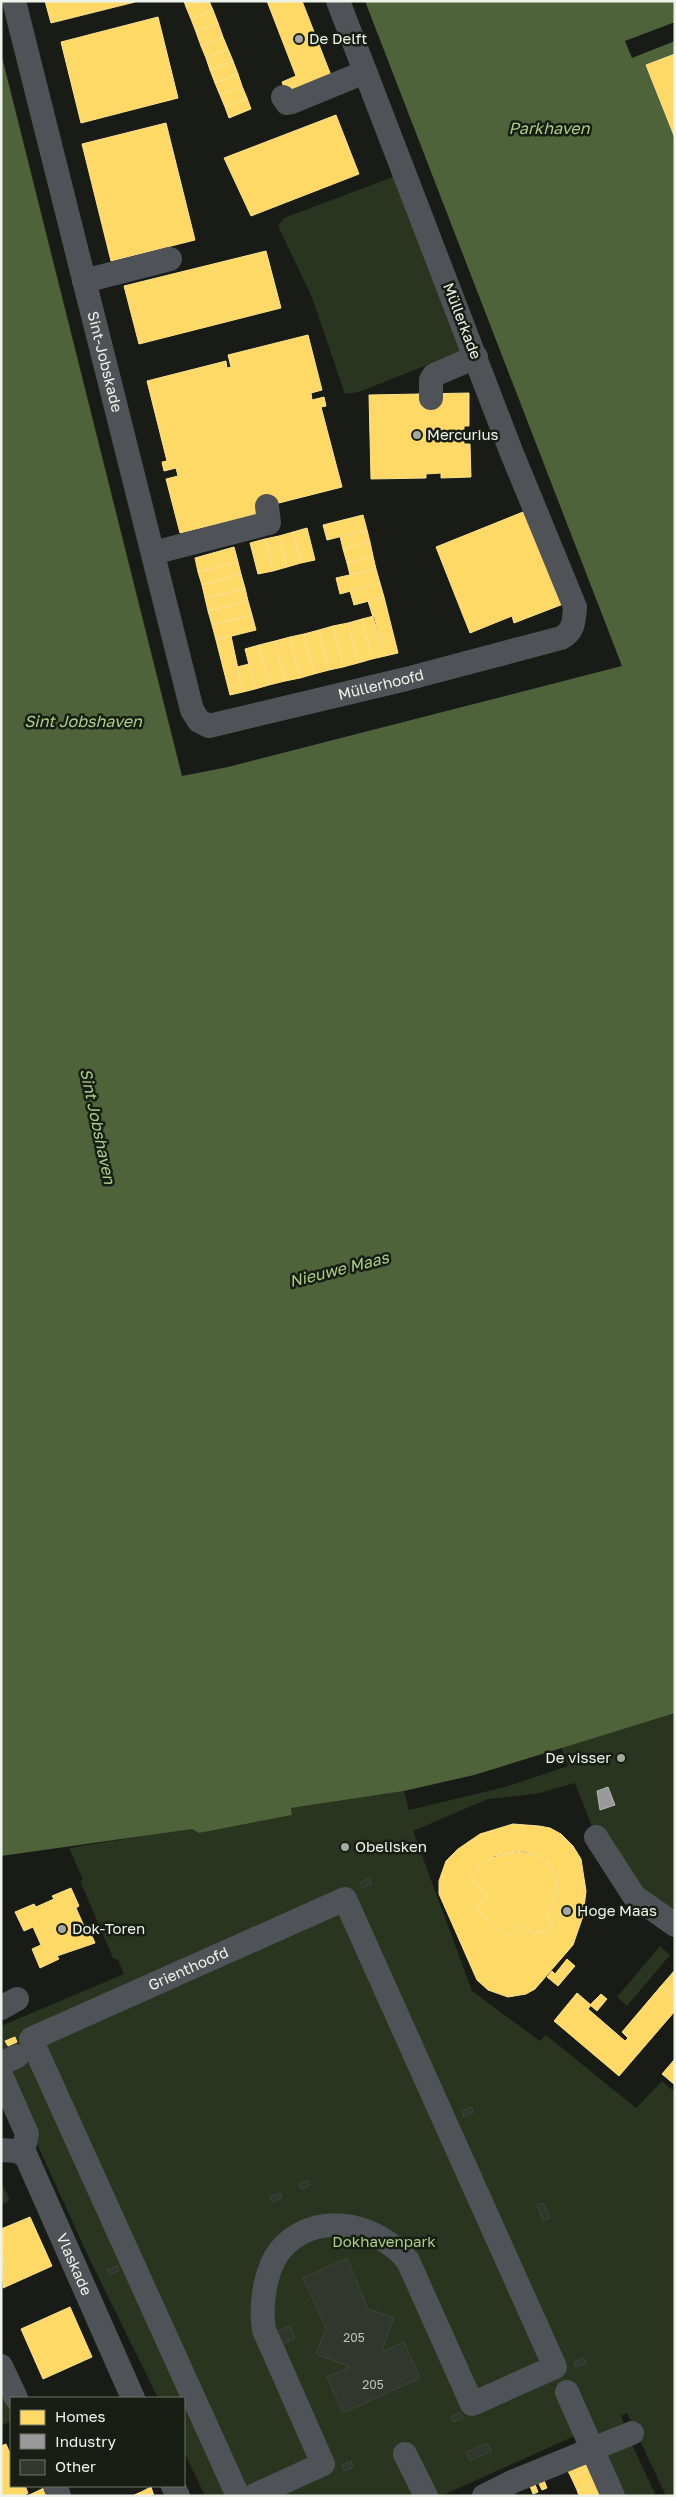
<svg xmlns="http://www.w3.org/2000/svg" width="676" height="2497" viewBox="0 0 676 2497" font-family="'Golos Text',sans-serif">
	<style>
		.green { fill: #29351f }
		.water { fill: #4f633b }
		.pier { fill: #181b16 }
		.homes { fill: #ffd966; stroke: #fae18e; fill-rule: evenodd }
		.industry { fill: #999; stroke: #b3b4b2 }
		.building { fill: #31372c; stroke: #41433f }
		.lines { fill: none; stroke-linecap: round; stroke-linejoin: round }
		.minor { stroke: #4f5256; stroke-width: 24 }
		.poi-dot { fill: #a4a8a0; stroke: #181e13; stroke-width: 2 }
		.labels { text-anchor: middle; stroke-width: 5; stroke-linejoin: round; paint-order: stroke }
		.number-label { font-size: 12px; fill: #c0c5bb }
		.poi-label { font-size: 15px; fill: #eff4eb; stroke: #181e13; text-anchor: start }
		.street-label { font-size: 15px; fill: #eff4eb; stroke: #181e13 }
		.park-label { font-size: 15px; fill: #abce89; stroke: #181e13 }
		.water-label { font-size: 16px; font-style: italic; fill: #abce89; stroke: #181e13 }
	</style>
	<rect width="100%" height="100%" fill="#181b16"/>
	<path class="green" d="M395,176L465,350L359,392L345,394L311,295L278,226L284,218Z
		M675,1713V1925L596,1837L575,1783L536,1794L488,1799L413,1831L472,1991L540,2041L546,2035L636,2108L662,2081L675,2092V2496H666L627,2413L621,2416L626,2429L596,2444L588,2430L441,2496H205L184,2452V2398H158L89,2258L1,2065V2026L124,1974L118,1960L113,1958L80,1881L83,1880L69,1848L192,1828L199,1833L292,1815L291,1808L404,1791L409,1810L505,1787L568,1766L561,1747Z
		M660,1946L670,1955L627,2006L617,1997Z
		M1,2182L9,2198L8,2202L1,2205Z
		M1,2391L11,2410V2421L1,2426Z
		M630,2440L656,2496H618L601,2450Z"/>
	<path class="water" d="M365,1H675V1713L474,1775L404,1791L291,1808L292,1815L199,1833L192,1829L1,1856V53L182,776L228,767L622,666Z"/>
	<path class="pier" d="M675,22V41L632,58L625,41Z"/>
	<path class="homes" d="M45,1H135V2L51,23Z
		M184,1H200L186,7Z
		M200,1H209L213,10L191,19L186,7Z
		M267,1H302L332,78L287,95L282,82L296,76Z
		M213,10L218,23L196,32L191,19Z
		M158,17L178,98L81,123L61,42Z
		M218,23L223,37L201,46L196,32Z
		M223,37L228,49L206,58L201,46Z
		M228,49L233,61L210,70L206,58Z
		M675,54V138L646,65Z
		M233,61L238,74L215,83L210,70Z
		M238,74L242,86L220,95L215,83Z
		M242,86L247,98L225,107L220,95Z
		M247,98L251,109L229,118L225,107Z
		M336,115L359,174L251,216L224,158Z
		M166,123L195,240L111,261L82,144Z
		M266,251L281,308L139,344L124,286Z
		M308,335L322,390L311,393L312,400L324,397L326,406L321,407L342,487L263,507L261,513L180,533L166,479L178,476L176,468L164,471L162,462L167,461L147,381L226,361L227,368L231,367L228,355Z
		M469,393V426H464V444H470L471,477L441,478V473L426,474V478L371,479L369,395Z
		M528,510L571,601L514,623L512,616L470,633L436,547Z
		M363,515L367,530L327,540L323,525Z
		M307,528L315,560L301,563L293,532Z
		M367,530L370,542L343,549L340,536Z
		M293,532L301,563L287,567L279,536Z
		M279,536L287,567L273,571L265,539Z
		M265,539L273,571L258,574L250,543Z
		M370,542L373,556L347,563L343,549Z
		M234,547L238,562L198,572L195,558Z
		M373,556L376,569L350,575L347,563Z
		M238,562L241,574L202,585L198,572Z
		M376,569L380,583L340,594L336,578Z
		M241,574L245,588L205,598L202,585Z
		M380,583L384,597L354,605L350,591Z
		M245,588L248,601L208,611L205,598Z
		M384,597L398,653L385,656L368,601Z
		M248,601L252,615L212,625L208,611Z
		M252,615L256,630L216,640L212,625Z
		M374,616L385,656L372,659L362,619Z
		M362,619L372,659L358,663L348,623Z
		M348,623L358,663L343,667L333,626Z
		M333,626L343,667L329,670L319,630Z
		M319,630L329,670L314,674L304,634Z
		M304,634L314,674L300,678L290,637Z
		M231,636L243,692L230,695L216,640Z
		M290,637L300,678L285,681L275,641Z
		M275,641L285,681L269,685L259,645Z
		M259,645L269,685L255,689L245,649Z
		M249,664L255,689L243,692L237,667Z
		M513,1824L539,1826L550,1828L561,1834L573,1846L581,1859L586,1891L583,1916L573,1945L535,1989L526,1994L508,1997L488,1990L477,1980L439,1894V1881L446,1861L458,1849L480,1834ZM522,1851L538,1856L550,1864L555,1872L557,1891L547,1917L553,1922L545,1934L541,1930L534,1935L520,1924L509,1937L476,1909L488,1896L469,1878L478,1867L494,1856Z
		M517,1851L538,1856L550,1864L556,1875L557,1893L547,1917L553,1922L545,1934L541,1930L534,1935L520,1924L509,1937L476,1909L488,1896L469,1878L478,1867L491,1858Z
		M71,1888L79,1906L76,1908L84,1926L87,1924L95,1943L57,1956L59,1959L40,1968L32,1949L41,1945L33,1927L24,1931L15,1912L34,1904L36,1907L54,1899L52,1896Z
		M567,1959L575,1966L558,1986L547,1977L552,1971L555,1974Z
		M675,1970V1998L661,1986Z
		M661,1986L675,1998V2011L619,2076L554,2021L577,1993L591,2005L588,2009L625,2041L628,2038L622,2032Z
		M601,1994L607,1999L597,2011L590,2005Z
		M15,2037L17,2042L8,2046L5,2041Z
		M674,2060L675,2061V2085L662,2074Z
		M30,2217L52,2266L3,2288L1,2229Z
		M70,2307L92,2357L43,2379L21,2329Z
		M6,2444L11,2456V2486H25L28,2493L23,2496H1V2446Z
		M587,2455L593,2468L571,2477L565,2465Z
		M593,2468L598,2480L577,2490L571,2477Z
		M542,2475L547,2488L542,2490L536,2478Z
		M533,2479L538,2492L533,2494L528,2481Z
		M598,2480L604,2492L596,2496H579L577,2490Z
		M151,2487L154,2496H132L141,2492Z
		M44,2488L47,2495L27,2496Z"/>
	<path class="industry" d="M608,1787L615,1805L600,1810L597,1791Z"/>
	<path class="building" d="M369,1878L372,1884L362,1888L360,1883Z
		M471,2107L474,2112L464,2117L462,2111Z
		M308,2180L310,2185L301,2189L299,2184Z
		M280,2193L282,2198L273,2202L270,2197Z
		M543,2203L550,2218L543,2220L537,2205Z
		M347,2258L368,2309L394,2318L381,2353L404,2342L420,2378L343,2413L327,2377L350,2367L316,2354L326,2328L303,2278Z
		M117,2266L119,2271L109,2275L107,2270Z
		M290,2326L295,2338L281,2345L276,2332Z
		M583,2358L586,2363L576,2367L574,2362Z
		M460,2412L463,2418L453,2422L451,2417Z
		M487,2443L491,2451L470,2461L466,2452Z
		M351,2461L353,2467L344,2471L342,2465Z"/>
	<g class="lines">
		<g class="minor">
			<path id="s1" d="M14,1L192,710L199,721L209,726L406,679L561,638C574,632 574,620 575,607L511,451L338,1"/>
			<path d="M283,97L287,103L292,102L365,72"/>
			<path d="M84,281L170,259"/>
			<path d="M431,398V380L434,375L476,357"/>
			<path d="M153,553L269,523L267,506"/>
			<path d="M596,1837L634,1896L675,1925"/>
			<path d="M1,2008L17,1999"/>
			<path d="M1,2064L17,2056"/>
			<path d="M1,2075L27,2134L23,2152"/>
			<path id="s2" d="M1,2150L17,2151L26,2156L133,2398"/>
			<path d="M1,2366L16,2398"/>
			<path d="M567,2392L613,2496"/>
			<path d="M405,2454L426,2496"/>
			<path d="M55,2486L59,2496"/>
			<path d="M173,2486L178,2496"/>
			<path id="s3" d="M238,2496L31,2039L345,1899L555,2367L472,2404L408,2261C379,2226 323,2210 286,2244C265,2263 260,2304 264,2330L323,2464L253,2496"/>
			<path d="M484,2496L514,2481L632,2433"/>
		</g>
	</g>
	<g class="poi-dot">
		<circle cx="299" cy="39" r="5"/>
		<circle cx="417" cy="435" r="5"/>
		<circle cx="621" cy="1758" r="5"/>
		<circle cx="345" cy="1847" r="5"/>
		<circle cx="567" cy="1911" r="5"/>
		<circle cx="62" cy="1929" r="5"/>
	</g>
	<g class="labels">
		<g class="number-label">
			<text x="354" y="2342">205</text>
			<text x="373" y="2389">205</text>
		</g>
		<g class="poi-label">
			<text x="309" y="44">De Delft</text>
			<text x="427" y="440">Mercurius</text>
			<text x="611" y="1763" text-anchor="end">De visser</text>
			<text x="355" y="1852">Obelisken</text>
			<text x="577" y="1916">Hoge Maas</text>
			<text x="72" y="1934">Dok-Toren</text>
		</g>
		<g class="street-label">
			<text transform="translate(462 321) rotate(69)" y="5">Müllerkade</text>
			<text dy="5" stroke="none"><textPath href="#s1" startOffset="372">Sint-Jobskade</textPath></text>
			<text dy="5" stroke="none"><textPath href="#s1" startOffset="932">Müllerhoofd</textPath></text>
			<text dy="5" stroke="none"><textPath href="#s3" startOffset="674">Grienthoofd</textPath></text>
			<text dy="5" stroke="none"><textPath href="#s2" startOffset="145">Vlaskade</textPath></text>
		</g>
		<g class="park-label">
			<text x="384" y="2247">Dokhavenpark</text>
		</g>
		<g class="water-label">
			<text x="549" y="134">Parkhaven</text>
			<text x="83" y="727">Sint Jobshaven</text>
			<text transform="translate(98 1126) rotate(78)" y="6">Sint Jobshaven</text>
			<text transform="translate(339 1269) rotate(-14)" y="6">Nieuwe Maas</text>
		</g>
	</g>
	<rect width="676" height="2497" fill="none" stroke="#eff4eb" stroke-width="5"/>
	<rect x="10" y="2397" width="175" height="90" fill="#181e13" stroke="#6e7469"/>
	<rect x="20" y="2410" width="25" height="15" fill="#ffd966" stroke="#6e7469"/>
	<text x="55" y="2422" font-size="15" fill="#eff4eb">Homes</text>
	<rect x="20" y="2434" width="25" height="15" fill="#999999" stroke="#6e7469"/>
	<text x="55" y="2447" font-size="15" fill="#eff4eb">Industry</text>
	<rect x="20" y="2460" width="25" height="15" fill="#31372c" stroke="#6e7469"/>
	<text x="55" y="2472" font-size="15" fill="#eff4eb">Other</text>
</svg>
